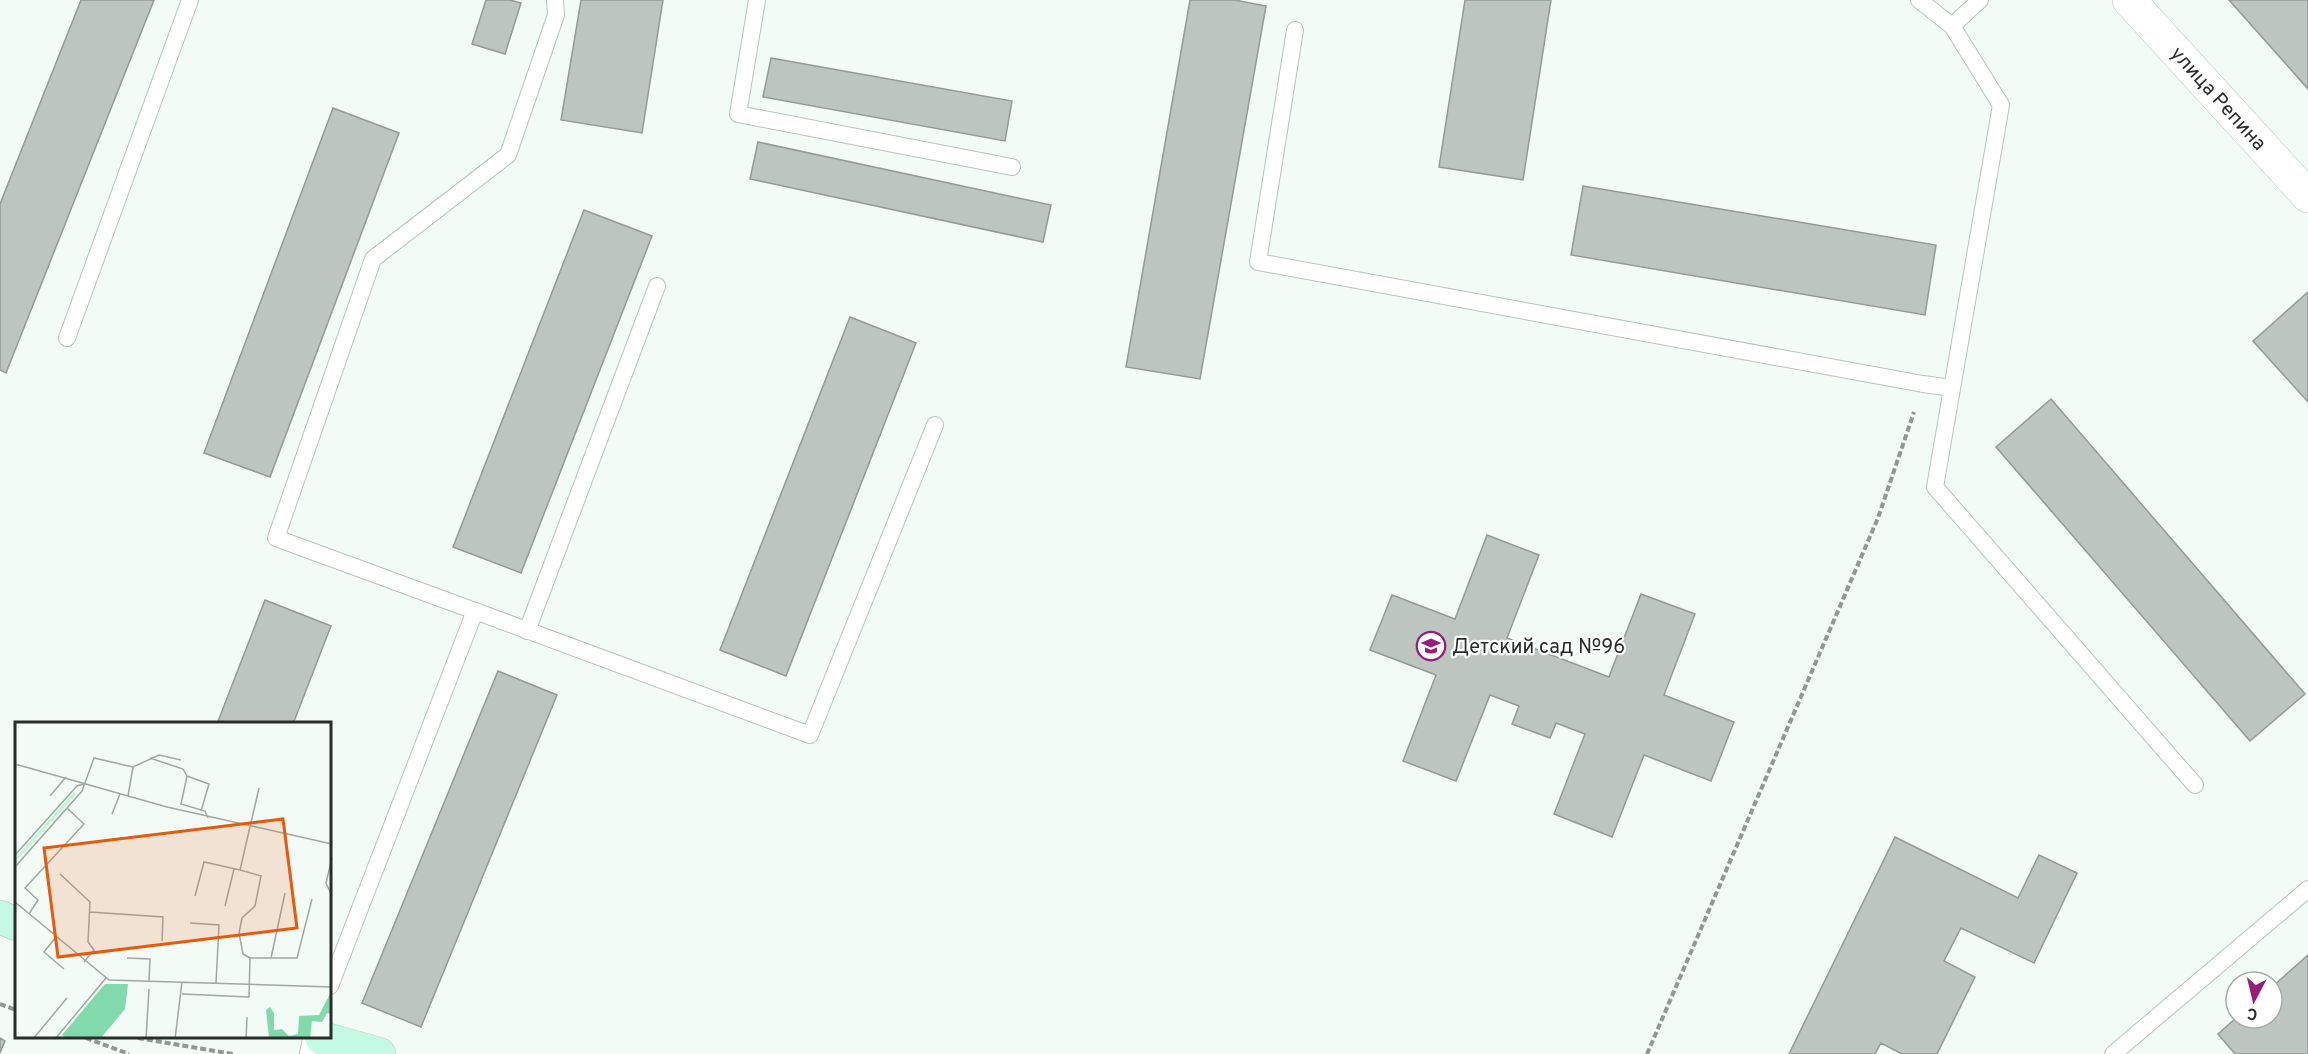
<svg xmlns="http://www.w3.org/2000/svg" width="2308" height="1054" viewBox="0 0 2308 1054" font-family="Overpass,sans-serif">
	<style>
		.building { fill: #bcc5c0; stroke: #929b96; stroke-width: 1.5 }
		.lines { fill: none; stroke-linecap: round; stroke-linejoin: round }
		.lane-casing { stroke: #bac3be; stroke-width: 18 }
		.street-casing { stroke: #bac3be; stroke-width: 34 }
		.secondary-casing { stroke: #bac3be; stroke-width: 34 }
		.path { stroke: #919794; stroke-width: 4; stroke-dasharray: 6 3; stroke-linecap: butt }
		.lane { stroke: #fff; stroke-width: 16 }
		.street { stroke: #fff; stroke-width: 33 }
		.secondary { stroke: #c4fae3; stroke-width: 33 }
		.labels { text-anchor: middle; stroke-width: 4.5; stroke-linejoin: round; paint-order: stroke }
		.street-label { font-size: 20px; fill: #282c2a; stroke: #fff }
		.poi-label { font-size: 20px; fill: #282c2a; stroke: #fff; text-anchor: start }
		.inset-road { fill: none; stroke: #a1a8a4; stroke-width: 1.5 }
		.view { fill: #e8590c; fill-opacity: 0.15; stroke: #e8590c; stroke-width: 3 }
		.inset-edge { fill: none; stroke: #282c2a; stroke-width: 3 }
	</style>
	<rect width="100%" height="100%" fill="#f2fbf6"/>
	<path class="building" d="M81,0H154L6,373L0,370V204Z
		M486,0H510L521,3L505,54L472,44Z
		M581,0H663L642,133L561,120Z
		M1190,0H1235L1266,6L1200,379L1126,367Z
		M1465,0H1551L1523,180L1439,167Z
		M2229,0H2308V89Z
		M771,58L1012,101L1005,141L763,97Z
		M333,108L399,133L270,477L204,453Z
		M758,142L1051,205L1043,242L750,179Z
		M1583,186L1936,245L1925,315L1571,255Z
		M584,210L652,236L521,573L453,547Z
		M2308,292V402L2253,341Z
		M850,317L916,343L786,676L720,650Z
		M2051,399L2305,694L2250,741L1996,447Z
		M1487,535L1539,555L1507,638L1609,677L1641,594L1695,614L1664,695L1734,722L1711,781L1644,755L1612,837L1554,814L1585,734L1556,723L1550,738L1512,724L1519,706L1490,695L1456,781L1403,761L1436,675L1370,650L1392,595L1455,619Z
		M265,600L331,626L293,724H217Z
		M498,671L557,695L421,1027L362,1003Z
		M1895,837L2018,898L2039,855L2077,873L2034,963L1961,928L1944,961L1975,977L1937,1054H1902L1881,1043L1875,1054H1789Z
		M2308,955V1054H2235L2218,1034L2236,1018H2272V987Z
		M0,1038L5,1041L0,1053Z"/>
	<g class="lines">
		<g class="lane-casing">
			<path id="lane" d="M757,0L738,114L1012,167
				M1919,0L1952,26
				M1980,0L1952,26L2001,105L1935,487L2195,785
				M1295,30L1258,262L1923,384L1952,388
				M67,338L190,0
				M475,611L810,735L935,425
				M527,631L657,286
				M330,986L475,611L276,538L373,259L508,155L556,15L555,0
				M308,1054L311,1038
				M2113,1054L2308,889"/>
		</g>
		<g class="street-casing">
			<path id="street" d="M2129,0L2308,196"/>
		</g>
		<g class="secondary-casing">
			<path id="secondary" d="M0,917L16,924
				M322,1038L379,1054"/>
		</g>
		<path class="path" d="M0,1004L16,1010
			M86,1038L129,1054
			M138,1038L233,1054
			M1647,1054L1878,518L1914,412"/>
		<use href="#lane" class="lane"/>
		<use href="#street" class="street"/>
		<use href="#secondary" class="secondary"/>
	</g>
	<defs>
		<g id="school-ring" transform="scale(1.5)"><circle r="9.5" fill="#fff" stroke="#961e79" stroke-width="1.5"/><path d="M0-5L7-2L0 1L-7-2ZM-4 1L0 2.5L4 1V4Q0 6-4 4Z" fill="#961e79"/></g>
	</defs>
	<g fill-rule="evenodd">
		<use href="#school-ring" x="1431" y="646"/>
	</g>
	<g class="labels">
		<g class="street-label">
			<text transform="translate(2219 98) rotate(48)" y="7">улица Репина</text>
		</g>
		<g class="poi-label">
			<text x="1452" y="653">Детский сад №96</text>
		</g>
	</g>
	<g transform="translate(15 722)">
		<rect width="316" height="316" fill="#f2fbf6"/>
		<path d="M59,70L61,72L0,140V137Z" fill="#baf7d5"/>
		<path d="M90,262H113L110,287L86,316H51L47,313ZM316,270V292L312,291L307,300L297,299L295,316H254L251,288L255,285L259,291V308L267,307L274,314L283,312L284,294L304,293Z" fill="#81d9ac"/>
		<path class="inset-road" d="M135,36L168,47L172,54L166,82L190,89L193,96M0,42L152,85L317,122M118,45L144,33L166,38M172,54L194,62L186,89M35,74L51,55M97,92L105,72M0,133L62,64L69,62M317,136L311,161L317,174M0,145L67,69L79,36L118,45L113,74M45,152L75,180L73,220L79,228L69,240M180,174L189,140L225,148M0,180L94,258L317,265M210,184L219,147M75,190L148,195L147,219M14,192L23,178L10,166L69,102L52,86M175,201L204,203L201,261M41,215L29,230L49,247M112,236L135,237L134,259M235,236L228,232L224,211L227,196L240,184L246,154L225,148L244,66M256,236L270,171M167,272L234,275L235,236H282L297,177M18,317L52,276M40,317L91,256M131,317L134,267M160,317L167,260M231,317L232,295"/>
		<path class="view" d="M268,97L282,206L43,235L29,126Z"/>
		<rect width="316" height="316" class="inset-edge"/>
	</g>
	<g transform="translate(2254 1000) rotate(187)"><circle r="28" fill="#ffffff" stroke="#a9abaa" stroke-width="1.5"/>
	<path d="M0-4.5L10 22L0 15L-10 22Z" fill="#961e79"/>
	<text y="-9" font-size="16" font-weight="bold" text-anchor="middle" fill="#282c2a">С</text>
	</g>
</svg>
